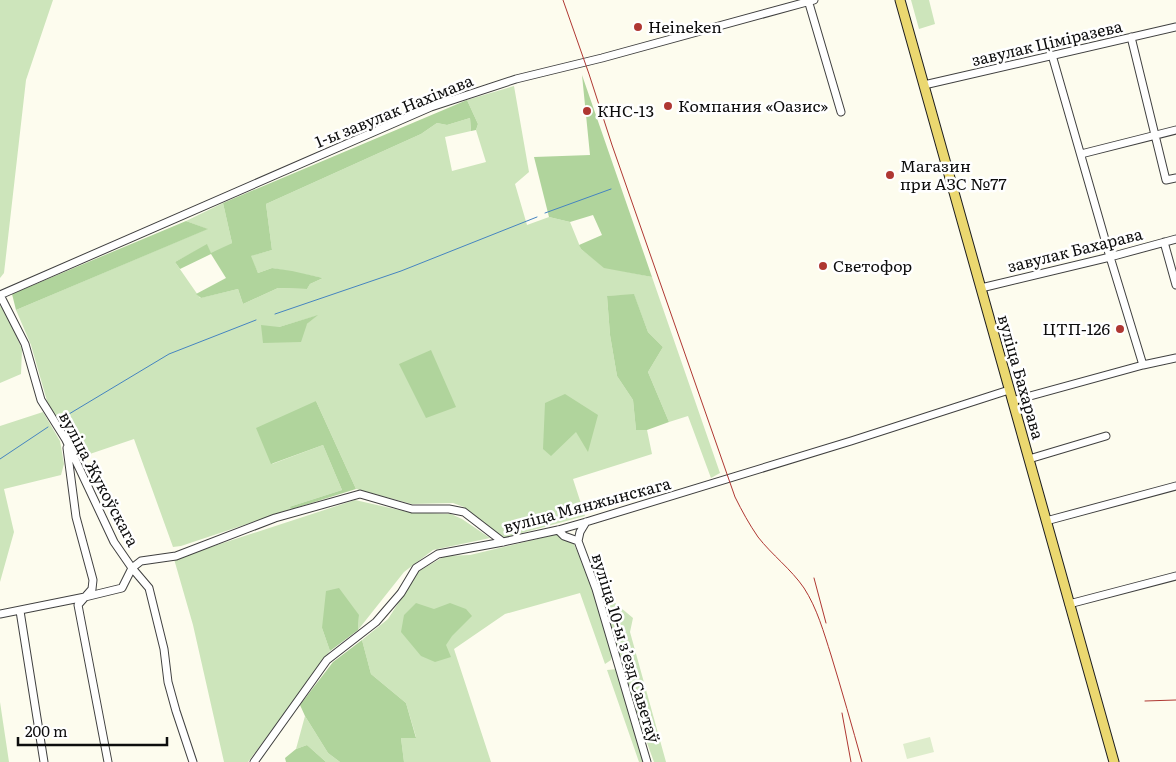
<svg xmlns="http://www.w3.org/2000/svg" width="1176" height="762" viewBox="0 0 1176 762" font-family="Literata,serif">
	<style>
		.green { fill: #cde5bb; fill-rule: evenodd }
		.forest { fill: #b0d49c }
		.pitch { fill: #deedcc }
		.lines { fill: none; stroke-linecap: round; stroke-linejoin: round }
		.stream { stroke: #4584c0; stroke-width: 1 }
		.minor-casing { stroke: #404040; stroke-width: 9 }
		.major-casing { stroke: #1e1e1e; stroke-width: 11 }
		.minor { stroke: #fff; stroke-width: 7 }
		.major { stroke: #ebd870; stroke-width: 9 }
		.rail { stroke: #af3732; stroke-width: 1 }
		.poi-dot { fill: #af3732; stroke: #fff; stroke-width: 2 }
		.labels { text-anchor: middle; stroke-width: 5; stroke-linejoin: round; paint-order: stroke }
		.poi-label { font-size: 16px; fill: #0d0d0d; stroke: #fff; text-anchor: start }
		.street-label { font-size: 16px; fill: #0d0d0d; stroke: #fff }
	</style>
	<rect width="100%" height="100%" fill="#fdfcee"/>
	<path class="green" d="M0,0H53L26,80L4,273L0,278Z
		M911,0H929L935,24L919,29Z
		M514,86L529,172L515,184L527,225L549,217L570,222L581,249L604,267L652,277L720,473L711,478L688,416L669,422L648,372L663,347L648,332L634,295L607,296L610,335L617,376L633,400L636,430H647L652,454L573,479L585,516L503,538L464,507L453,503L412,504L356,489L316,401L272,464L323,445L342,490L289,507L292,509L181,546L173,547L134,439L81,457L49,408L31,345L16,310L207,229L186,221L223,203L232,243L211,254L207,245L175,262L200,298L238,289L243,304L278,288L307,289L310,284L323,278L272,268L258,273L250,256L272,250L266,204L421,134L437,123L447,125L470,118L471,131L445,137L452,171L486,162L476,130L478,124L467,100ZM316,316L307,324L263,342L279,327Z
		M0,306L4,309L22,349L21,374L0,383Z
		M43,412L60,441L64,464L61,475L4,489L14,532L0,582V426Z
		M355,500L408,512L451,514L462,519L490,538L433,550L404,572L358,630L359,615L322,628L330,651L248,762H224L193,625L174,559Z
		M558,534L573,542L594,588L612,654L611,660L605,664L580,593L505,614L454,649L491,762H404L401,738L416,737L406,703L371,674L362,640L388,619L419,571L445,556L470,555Z
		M602,592L633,618L630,632L666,762H654L630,696Z
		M617,669L644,762H639L607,670Z
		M0,702L9,762H0Z
		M305,716L328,753L340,762H326L307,745L296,749Z"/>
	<path class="forest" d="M582,75L652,277L604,268L581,249L579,245L602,235L593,215L570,222L549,217L534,157L590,155Z
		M467,100L478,124L476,130L471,131L470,118L447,125L437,123L421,134L266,204L272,250L251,256L258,273L272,268L292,271L323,278L310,284L307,289L278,288L243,304L238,289L201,298L196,294L226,278L211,254L180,269L175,262L207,244L211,253L232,243L223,203Z
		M186,221L208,229L16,310L12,294Z
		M634,294L648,332L663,347L648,372L669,422L647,430H636L633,400L617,376L610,335L607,296Z
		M318,315L307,324L301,342L263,343L261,325L279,327Z
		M431,350L456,407L426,418L399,364Z
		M565,394L598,415L588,452L576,432L551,456L543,449L545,403Z
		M316,401L356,489L292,509L289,507L342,490L323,445L271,464L256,428Z
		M339,588L359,615L358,630L330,651L322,628L326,591Z
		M416,603L434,609L450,603L466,609L472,616L452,636L446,645L451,657L435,662L421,656L401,632L404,615Z
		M362,640L371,674L406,703L416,738H401L404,762H340L328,753L305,716L300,705L333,662Z
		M307,745L326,762H286L285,758L296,749Z"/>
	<path class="pitch" d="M930,737L934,752L907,759L903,744Z"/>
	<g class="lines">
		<path class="stream" d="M545,213L611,189
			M275,314L401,271L537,217
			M59,420L169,354L256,320
			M0,459L48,427"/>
		<g class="minor-casing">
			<path id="minor" d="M808,0L841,112
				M1131,37L1166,180L1176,178
				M1052,55L1110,257L1143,365
				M924,85L1176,27
				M1081,154L1176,130
				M1164,242L1176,285
				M981,288L1110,257L1176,239
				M0,295L431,107L516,79L602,58L814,0
				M0,295L25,344L41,400L48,411L66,440L114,542L132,568L149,588L164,649L168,682L176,711L193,762
				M1012,401L1143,365L1176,358
				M67,448L76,517L93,580L92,589L78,605L108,762
				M1029,459L1106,436
				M1046,521L1176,486
				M586,522L580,532L578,541L596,589L647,762
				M558,530L564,536L578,541
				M1069,604L1176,576
				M20,611L44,762
				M0,614L85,597L122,588L132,568L141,561L176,556L275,518L360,494L412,509H449L464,512L503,542
				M254,762L327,660L376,622L401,593L416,568L438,554L503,542L558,530L586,522L851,441L1009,390"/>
		</g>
		<g class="major-casing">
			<path id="major" d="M900,0L1114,762"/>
		</g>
		<use href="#minor" class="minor"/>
		<use href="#major" class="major"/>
		<path class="rail" d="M563,0L589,74L612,145L735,497C742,511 749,524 758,537C772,555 791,569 804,588C817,608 824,633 831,655C842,691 852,726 862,762
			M814,578L826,623
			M1145,701L1176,700
			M842,713L851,762"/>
	</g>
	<g class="poi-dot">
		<circle cx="638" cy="27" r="5"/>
		<circle cx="668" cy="106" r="5"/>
		<circle cx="587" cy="111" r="5"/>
		<circle cx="890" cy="175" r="5"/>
		<circle cx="823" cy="266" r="5"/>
		<circle cx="1120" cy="329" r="5"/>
	</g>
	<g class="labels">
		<g class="poi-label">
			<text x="648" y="33">Heineken</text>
			<text x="678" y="112">Компания «Оазис»</text>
			<text x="597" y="117">КНС-13</text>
			<text x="900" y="172">Магазин<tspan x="900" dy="18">при АЗС №77</tspan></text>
			<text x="833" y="272">Светофор</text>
			<text x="1110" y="335" text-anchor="end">ЦТП-126</text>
		</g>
		<g class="street-label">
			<text transform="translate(1047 43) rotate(-13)" y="6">завулак Ціміразева</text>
			<text transform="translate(394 111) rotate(-22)" y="6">1-ы завулак Нахімава</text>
			<text transform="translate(1075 250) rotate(-14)" y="6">завулак Бахарава</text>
			<text transform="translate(1021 377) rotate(74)" y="6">вуліца Бахарава</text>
			<text transform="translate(99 479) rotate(62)" y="6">вуліца Жукоўскага</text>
			<text transform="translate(587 505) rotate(-15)" y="6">вуліца Мянжынскага</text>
			<text transform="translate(626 648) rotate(73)" y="6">вуліца 10-ы зʼезд Саветаў</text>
		</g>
	</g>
	<path d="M18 737v8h149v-8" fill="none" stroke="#0d0d0d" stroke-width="2.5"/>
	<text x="25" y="737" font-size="15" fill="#0d0d0d" stroke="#ffffff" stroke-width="4" paint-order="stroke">200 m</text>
</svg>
